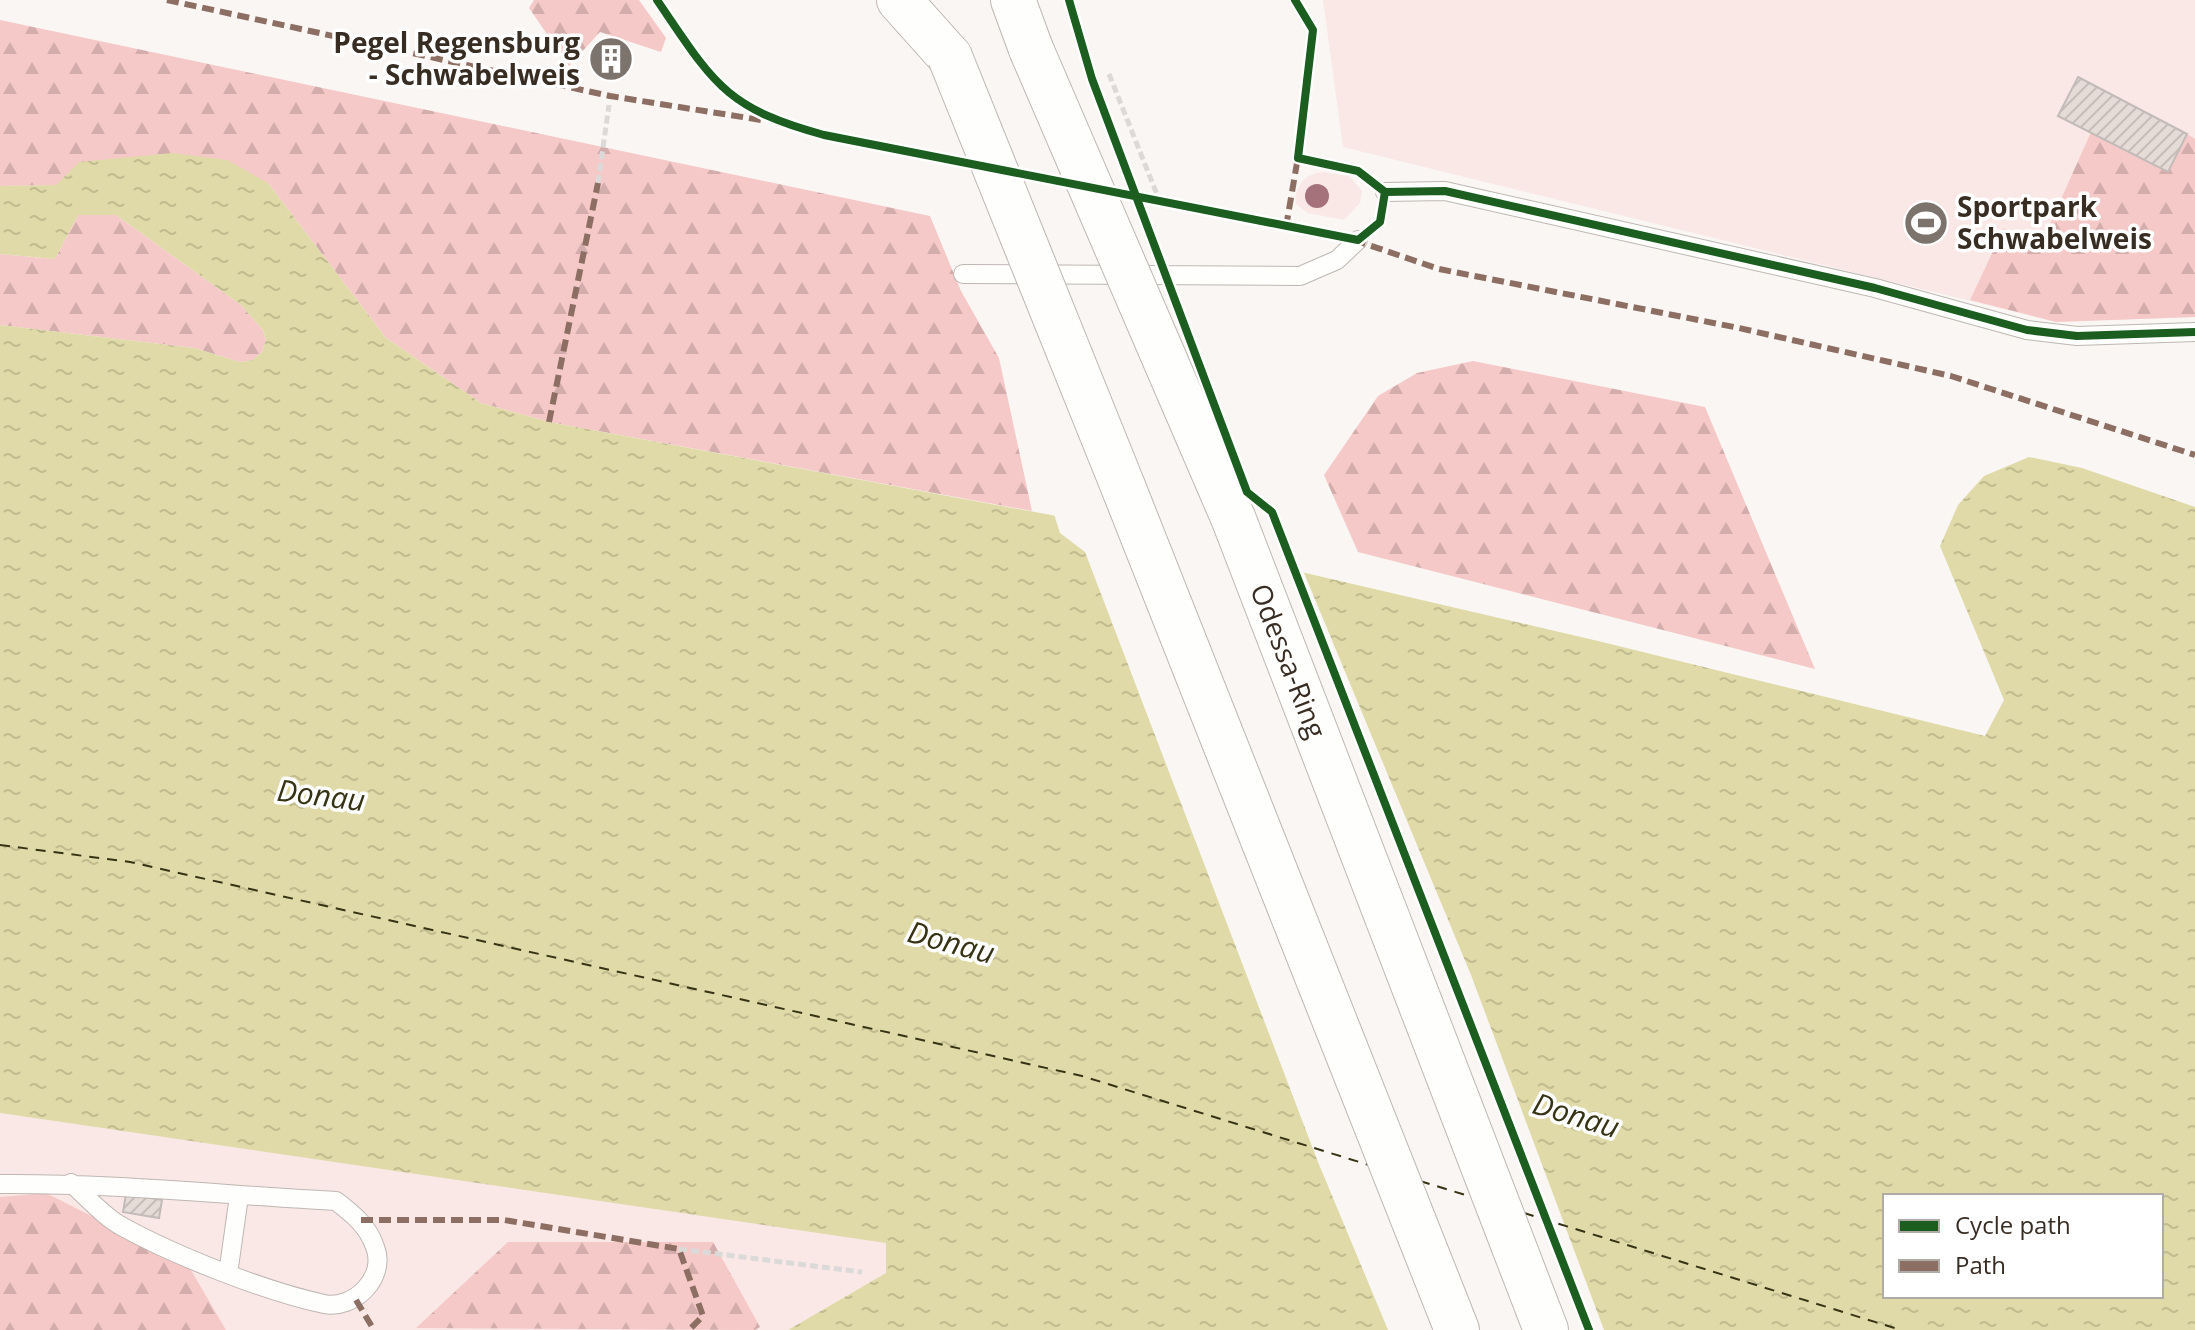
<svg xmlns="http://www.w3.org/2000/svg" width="2195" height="1330" viewBox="0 0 2195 1330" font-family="'Open Sans',sans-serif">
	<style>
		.grass { fill: #fae8e6 }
		.forest { fill: url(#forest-firs) }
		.water { fill: url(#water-ripples); fill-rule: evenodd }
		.pier { fill: #f9f6f3 }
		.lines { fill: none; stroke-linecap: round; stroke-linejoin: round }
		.ferry { stroke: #363314; stroke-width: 2; stroke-dasharray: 10 8; stroke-linecap: butt }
		.building { fill: url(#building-hatch); stroke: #c3bbb8; stroke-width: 2 }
		.lane-casing { stroke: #beb7b2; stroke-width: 20 }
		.highway-casing { stroke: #beb7b2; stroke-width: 46 }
		.path { stroke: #dcdad9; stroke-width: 5; stroke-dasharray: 8 4; stroke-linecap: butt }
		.lane { stroke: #fefefd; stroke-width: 18 }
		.highway { stroke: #fefefd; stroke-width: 44 }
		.highway-bridge-casing { stroke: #beb7b2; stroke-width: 46; stroke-linecap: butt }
		.highway-bridge { stroke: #fefefd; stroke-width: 44 }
		.quiet { stroke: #8d6e63; stroke-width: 6; stroke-dasharray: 12 6; stroke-linecap: butt }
		.cycleway-casing { stroke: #fff; stroke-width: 13 }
		.cycleway { stroke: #1b5e20; stroke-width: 8 }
		.tree { fill: #a5727b }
		.labels { text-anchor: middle; stroke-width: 7; stroke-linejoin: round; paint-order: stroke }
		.poi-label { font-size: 28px; font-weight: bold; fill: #382d23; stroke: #fff; text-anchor: end }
		.street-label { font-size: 28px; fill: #382d23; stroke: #fff }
		.water-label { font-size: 30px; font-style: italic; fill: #363314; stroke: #fff }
	</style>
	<defs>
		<pattern id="forest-firs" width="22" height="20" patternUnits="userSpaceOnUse" patternTransform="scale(2)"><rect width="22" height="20" fill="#f5c9c8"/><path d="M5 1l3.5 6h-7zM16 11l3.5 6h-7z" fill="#d3adac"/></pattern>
		<pattern id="water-ripples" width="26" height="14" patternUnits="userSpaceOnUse" patternTransform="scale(2)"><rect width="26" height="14" fill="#e0daa8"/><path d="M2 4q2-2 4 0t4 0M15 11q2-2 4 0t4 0" fill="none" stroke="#c1bb90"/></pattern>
		<pattern id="building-hatch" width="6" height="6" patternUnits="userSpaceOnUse" patternTransform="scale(2)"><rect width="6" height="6" fill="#e6dcd7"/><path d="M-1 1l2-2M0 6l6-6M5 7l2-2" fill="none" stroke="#c6bdb8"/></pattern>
	</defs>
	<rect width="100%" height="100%" fill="#f9f6f3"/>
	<path class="grass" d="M1323,0H2195V317L2056,322L1343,147Z
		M1322,172L1349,176L1362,191L1360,203L1344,220L1308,213L1296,204C1294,186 1305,174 1322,172Z
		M0,1113L886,1242V1273L788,1330H0Z"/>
	<path class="forest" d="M534,0H639L666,38L661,52L600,32L569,66L529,8Z
		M0,20L930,216L961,291L999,358L1032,511L549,422L481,403L386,338L268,183L0,186Z
		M2091,132L2167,171L2187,134L2195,139V317L2056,322L1970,300L2004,228L2041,244Z
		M78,215H116L241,305L263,330L266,340L262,352L253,360L240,362L194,348L0,325V254L55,259Z
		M1473,361L1705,407L1815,669L1358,552L1324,475L1378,396L1417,373Z
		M46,1193L188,1265L226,1330H0V1197Z
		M508,1242H713L760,1327L755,1330L416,1328Z"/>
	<path class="water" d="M172,153L227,160L268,183L386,338L481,403L549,422L1078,520L1598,641L1985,736L2004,700L1940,546L1958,505L1984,476L2029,457L2082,468L2195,507V1330H788L886,1273V1243L0,1113V325L194,348L240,362L253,360L262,352L266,340L263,330L241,305L116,215H78L55,259L0,254V186L56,185L79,162ZM1885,1196H2161V1296H1885Z"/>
	<path class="pier" d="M1053,511L1302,568L1471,975L1604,1330H1388L1318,1162L1085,552L1060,533Z"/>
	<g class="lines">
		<path class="ferry" d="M0,845L130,862L1082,1076L1369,1165
			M1420,1181L1472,1197
			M1524,1213L1901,1330"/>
	</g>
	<path class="building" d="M601,43L627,49L621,74L596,68Z
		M2078,77L2187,134L2168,172L2058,116Z
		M126,1194L162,1200L159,1218L123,1212Z"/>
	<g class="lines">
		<g class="lane-casing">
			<path id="lane" d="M1385,192L1445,191L1875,288L2027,330L2077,336L2195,332
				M963,274L1300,276L1337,260L1358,240
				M0,1184C113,1183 224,1195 336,1201C353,1214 368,1226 375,1247C387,1277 354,1310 324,1304C264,1291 176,1256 123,1227C104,1217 87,1197 71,1183
				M228,1274L239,1196"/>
		</g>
		<g class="highway-casing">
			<path id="highway" d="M899,0L950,57
				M1013,0L1031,49
				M1124,489L1457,1330
				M1387,917L1546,1330"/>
		</g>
		<path class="path" d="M1109,74L1160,202
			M598,183L609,105
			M679,1249L862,1272"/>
		<use href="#lane" class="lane"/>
		<use href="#highway" class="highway"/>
		<g class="highway-bridge-casing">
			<g id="highway-bridge">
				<path id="s1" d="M1031,49L1234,520L1387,917"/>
				<path d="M950,57L1124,489"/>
			</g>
		</g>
		<use href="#highway-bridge" class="highway-bridge"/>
		<path class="quiet" d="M167,0L610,96L761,120
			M1286,227L1299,151
			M1354,240L1439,269L1739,328L1951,376L2195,455
			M549,422L598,183
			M361,1220H504L679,1249L703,1316L689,1330
			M356,1300L374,1330"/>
		<g class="cycleway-casing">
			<path id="cycleway" d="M657,0C713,82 724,108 824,135L1358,240L1380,222L1385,192
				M1069,0L1092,79L1247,492L1272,512L1589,1330
				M1295,0L1313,30L1298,158L1358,171L1385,192
				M1385,192L1445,191L1875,288L2027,330L2077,336L2195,332"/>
		</g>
		<use href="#cycleway" class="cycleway"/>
	</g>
	<circle class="tree" cx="1317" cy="196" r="12"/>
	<defs>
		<g id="building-disc" transform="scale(2.3)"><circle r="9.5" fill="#7c736c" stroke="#fff"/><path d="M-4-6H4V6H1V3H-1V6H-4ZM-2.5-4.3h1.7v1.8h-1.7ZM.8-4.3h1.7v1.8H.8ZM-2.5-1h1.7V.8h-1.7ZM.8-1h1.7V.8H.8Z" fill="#fff"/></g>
		<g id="stadium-disc" transform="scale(2.3)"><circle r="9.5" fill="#7c736c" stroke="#fff"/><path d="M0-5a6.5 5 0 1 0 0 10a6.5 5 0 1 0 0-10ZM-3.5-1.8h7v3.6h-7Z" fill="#fff"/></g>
	</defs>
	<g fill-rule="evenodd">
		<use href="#building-disc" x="611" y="59"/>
		<use href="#stadium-disc" x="1926" y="223"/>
	</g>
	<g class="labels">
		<g class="poi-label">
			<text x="580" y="53">Pegel Regensburg<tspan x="580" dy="32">- Schwabelweis</tspan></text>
			<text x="1957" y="217" text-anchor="start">Sportpark<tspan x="1957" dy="32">Schwabelweis</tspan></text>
		</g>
		<g class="street-label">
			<text dy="10" stroke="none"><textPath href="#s1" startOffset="664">Odessa-Ring</textPath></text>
		</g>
		<g class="water-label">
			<text transform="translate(321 796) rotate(7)" y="10">Donau</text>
			<text transform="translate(951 943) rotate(15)" y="10">Donau</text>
			<text transform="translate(1576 1116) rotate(17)" y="10">Donau</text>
		</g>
	</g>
	<rect x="1883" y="1194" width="280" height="104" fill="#ffffff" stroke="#afaba7" stroke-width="2"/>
	<rect x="1899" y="1220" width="40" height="12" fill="#1b5e20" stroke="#afaba7" stroke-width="2"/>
	<text x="1955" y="1234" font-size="24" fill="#382d23">Cycle path</text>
	<rect x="1899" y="1260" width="40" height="12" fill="#8d6e63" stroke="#afaba7" stroke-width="2"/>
	<text x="1955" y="1274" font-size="24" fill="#382d23">Path</text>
</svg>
